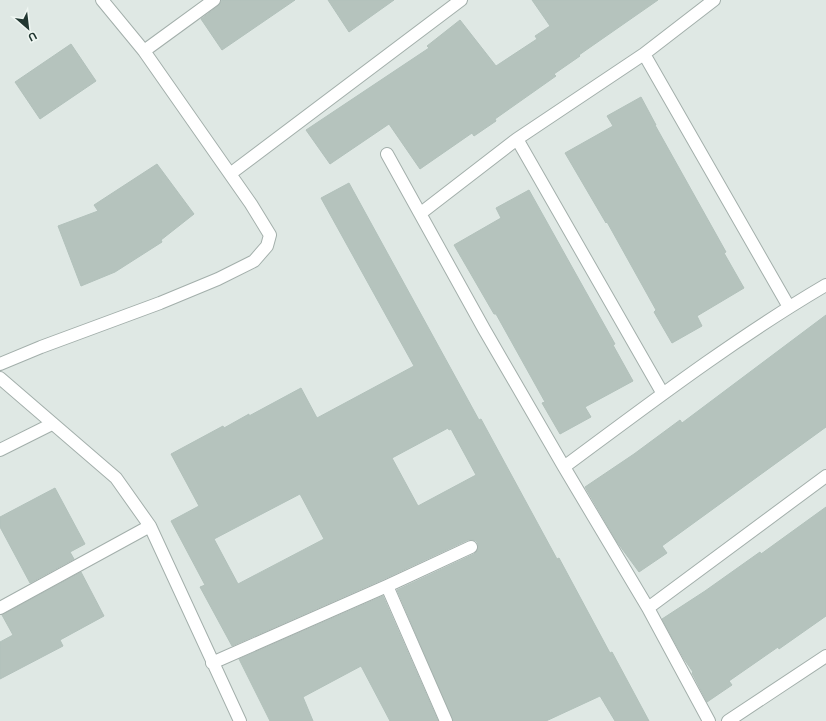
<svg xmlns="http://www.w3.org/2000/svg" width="826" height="721" viewBox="0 0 826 721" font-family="Arial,sans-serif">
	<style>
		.building { fill: #b5c3bd; stroke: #b2c1bb; fill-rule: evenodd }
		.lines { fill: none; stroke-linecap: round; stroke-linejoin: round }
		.minor-casing { stroke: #a3afab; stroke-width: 14 }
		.minor { stroke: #fff; stroke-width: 12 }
	</style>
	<rect width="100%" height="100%" fill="#dfe8e4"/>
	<path class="building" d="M222,0H295L222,50L201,19L218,6Z
		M328,0H394L349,32Z
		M532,0H658L579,55L580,56L554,74L556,76L495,119L496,121L474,136L472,133L420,169L389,124L330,164L306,130L429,48L427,46L460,20L496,66L537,39L535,36L550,26Z
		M71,44L96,81L40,119L15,82Z
		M641,97L656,125H655L726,252L724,253L744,288L697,316L702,326L672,343L654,312L656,310L607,222L606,223L565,153L613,126L607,116Z
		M157,164L194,214L161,240L162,242L115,272L81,286L58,226L98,211L94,205Z
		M349,183L479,420L481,419L557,559L559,558L610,653L612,652L649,721H615L600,696L546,721H453L397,590L474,554L477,551L478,544L476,541L472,540H468L384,579L232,646L200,587L205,585L171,521L199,506L171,454L223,426L224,428L249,414V416L301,388L317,418L414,366L321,198ZM448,428L449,430L451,429L476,475L418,506L392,458ZM300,494L324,539L238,584L214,539Z
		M529,190L615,344L613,345L633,381L585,407L591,417L560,434L542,403L545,402L496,314H494L454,245L501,218L496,208Z
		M826,315V427L662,546L667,553L639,572L617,542L585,487L634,454L680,420L682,423Z
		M55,488L85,544L70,552L74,559L30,583L0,527V517Z
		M826,507V616L779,649L778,647L729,681L732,685L707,702L692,673L693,672L684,659L662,619L705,591L760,552L761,554Z
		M81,572L104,616L60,640L63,646L0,679V642L13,635L2,615Z
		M383,596L438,721H390L361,666L303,697L313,721H270L239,659Z"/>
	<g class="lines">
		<g class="minor-casing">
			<path id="minor" d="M144,51L214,0
				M644,54L789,307
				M517,139L663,394
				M387,154L484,329L564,467L648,608L709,721
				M230,174L461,0
				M421,213L517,139L644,54L714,0
				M0,364L41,347L160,303L218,279L254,261L267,246L270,235L251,204L144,51L102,0
				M0,378L116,478L150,526L240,721
				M0,450L52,424
				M564,467C649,404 734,339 826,285
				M387,586L446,721
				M0,608L150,526
				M648,608L826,476
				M212,663L387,586L471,547
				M728,721L826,656"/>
		</g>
		<use href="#minor" class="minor"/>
	</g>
	<g transform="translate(28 28) rotate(152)" stroke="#eff6f2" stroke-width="3" paint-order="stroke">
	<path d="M0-3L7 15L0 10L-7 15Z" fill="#223731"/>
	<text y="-6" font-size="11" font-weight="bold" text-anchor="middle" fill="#223731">U</text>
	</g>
</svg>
